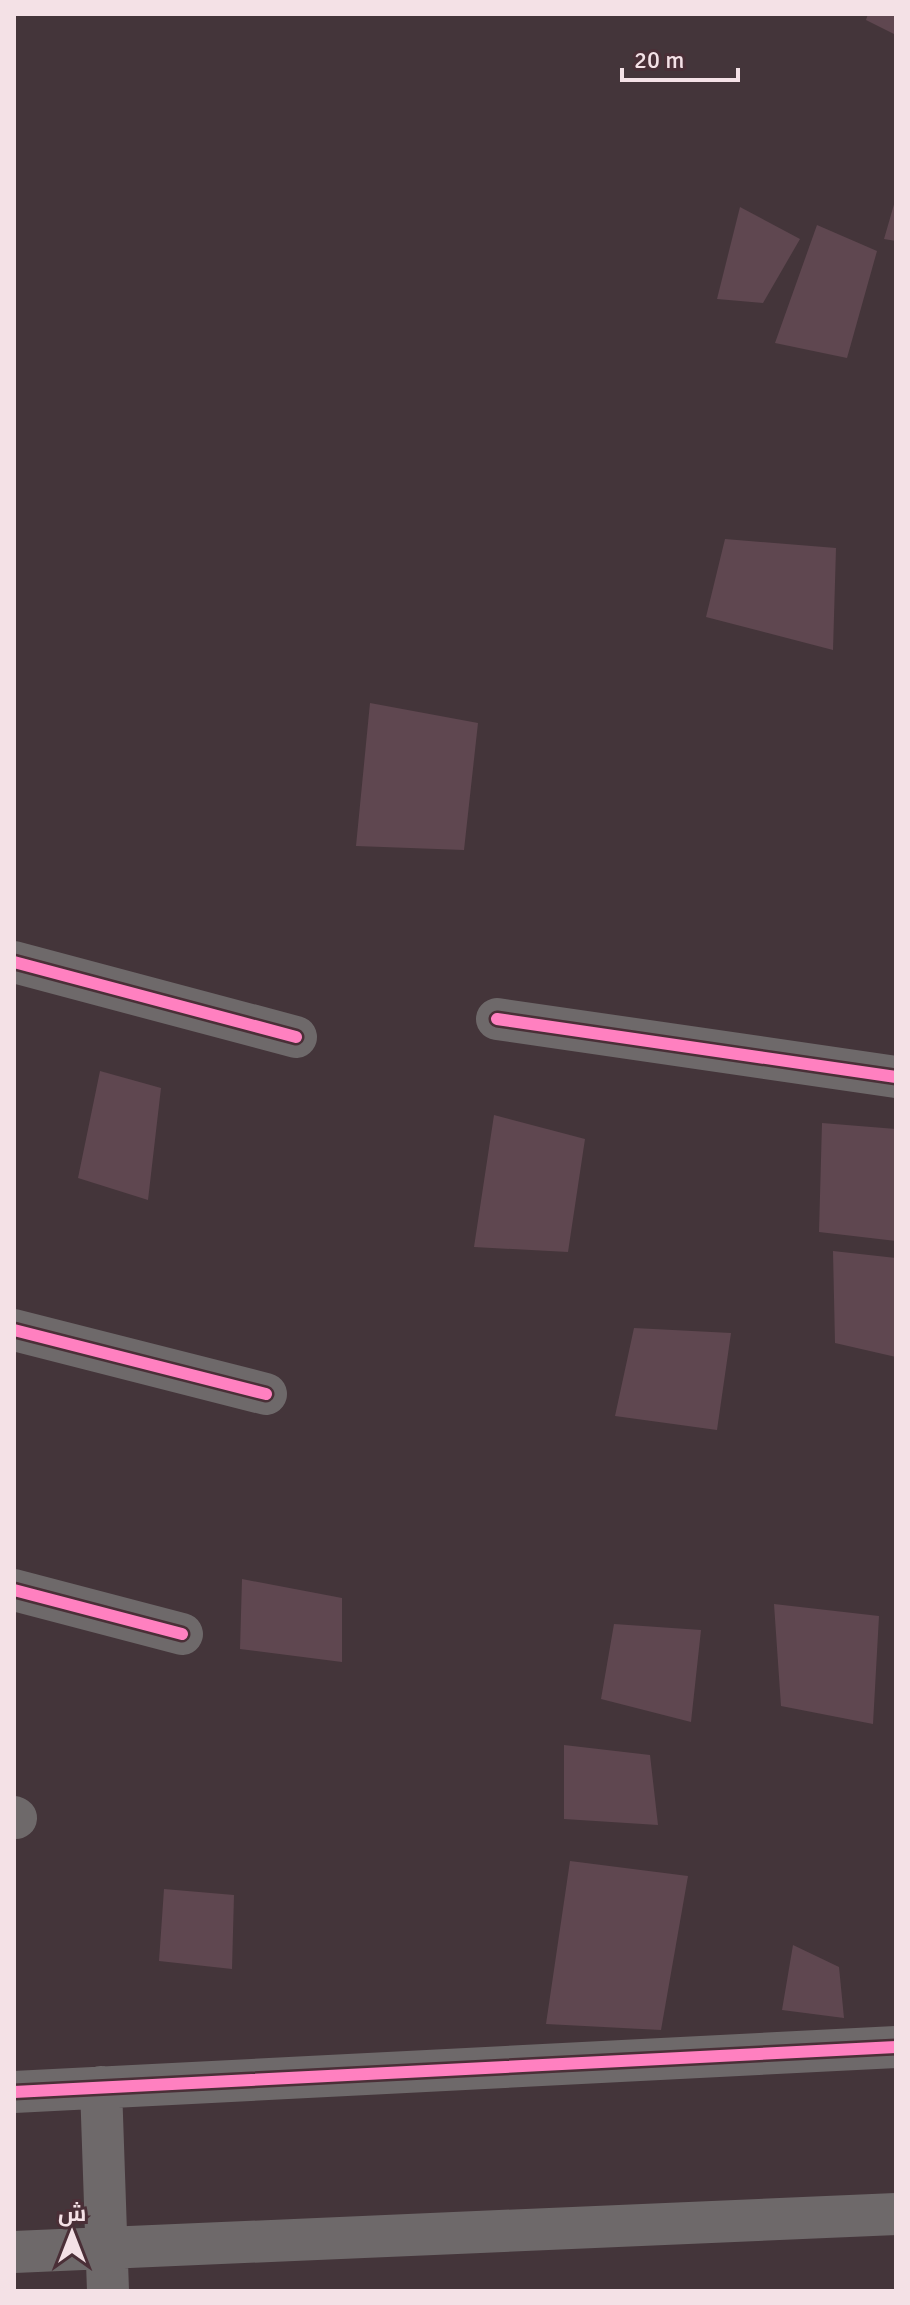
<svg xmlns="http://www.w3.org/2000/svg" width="910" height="2305" viewBox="0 0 910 2305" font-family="Signika,Cairo,sans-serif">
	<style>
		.building { fill: #5f4750 }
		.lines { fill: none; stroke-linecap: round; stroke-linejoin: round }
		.minor { stroke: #6e696a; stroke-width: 42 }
		.cycleway-casing { stroke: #4a2f37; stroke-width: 17 }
		.cycleway { stroke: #ff80c0; stroke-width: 12 }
	</style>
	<rect width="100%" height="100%" fill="#44353a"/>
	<path class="building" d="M868,14H896V35L866,20Z
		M895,201L896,241L884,239Z
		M740,207L800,239L763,303L717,299Z
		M817,225L877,251L847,358L775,343Z
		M725,539L836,548L833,650L706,617Z
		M370,703L478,723L464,850L356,846Z
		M100,1071L161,1088L148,1200L78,1178Z
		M494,1115L585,1139L568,1252L474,1247Z
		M822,1123L896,1129V1241L819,1232Z
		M833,1251L896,1258V1357L835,1343Z
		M634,1328L731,1333L717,1430L615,1416Z
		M242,1579L342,1598V1662L240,1649Z
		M774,1604L879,1616L873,1724L781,1706Z
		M614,1624L701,1630L691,1722L601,1699Z
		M564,1745L650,1755L658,1825L564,1819Z
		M570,1861L688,1876L661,2030L546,2024Z
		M164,1889L234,1895L232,1969L159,1961Z
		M793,1945L839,1967L844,2018L782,2010Z"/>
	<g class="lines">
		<path class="minor" d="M14,962L296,1037
			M497,1019L896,1077
			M14,1330L266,1394
			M14,1590L182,1634
			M14,1817L16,1818
			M101,2087L108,2291
			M14,2092L896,2047
			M14,2252L896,2214"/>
		<g class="cycleway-casing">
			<path id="cycleway" d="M14,962L296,1037
				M497,1019L896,1077
				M14,1330L266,1394
				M14,1590L182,1634
				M14,2092L896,2047"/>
		</g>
		<use href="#cycleway" class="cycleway"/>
	</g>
	<rect width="910" height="2305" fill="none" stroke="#f4e1e6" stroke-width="32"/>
	<g transform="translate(72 2233)" stroke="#4a2f37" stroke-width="6" paint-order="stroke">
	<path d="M0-6L14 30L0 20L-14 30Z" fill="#f4e1e6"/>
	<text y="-12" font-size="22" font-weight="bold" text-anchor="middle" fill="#f4e1e6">ش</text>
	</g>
	<path d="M622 68v12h116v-12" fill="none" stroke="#f4e1e6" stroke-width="4"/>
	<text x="634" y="68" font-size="24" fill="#f4e1e6" stroke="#4a2f37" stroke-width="6" paint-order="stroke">20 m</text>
</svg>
